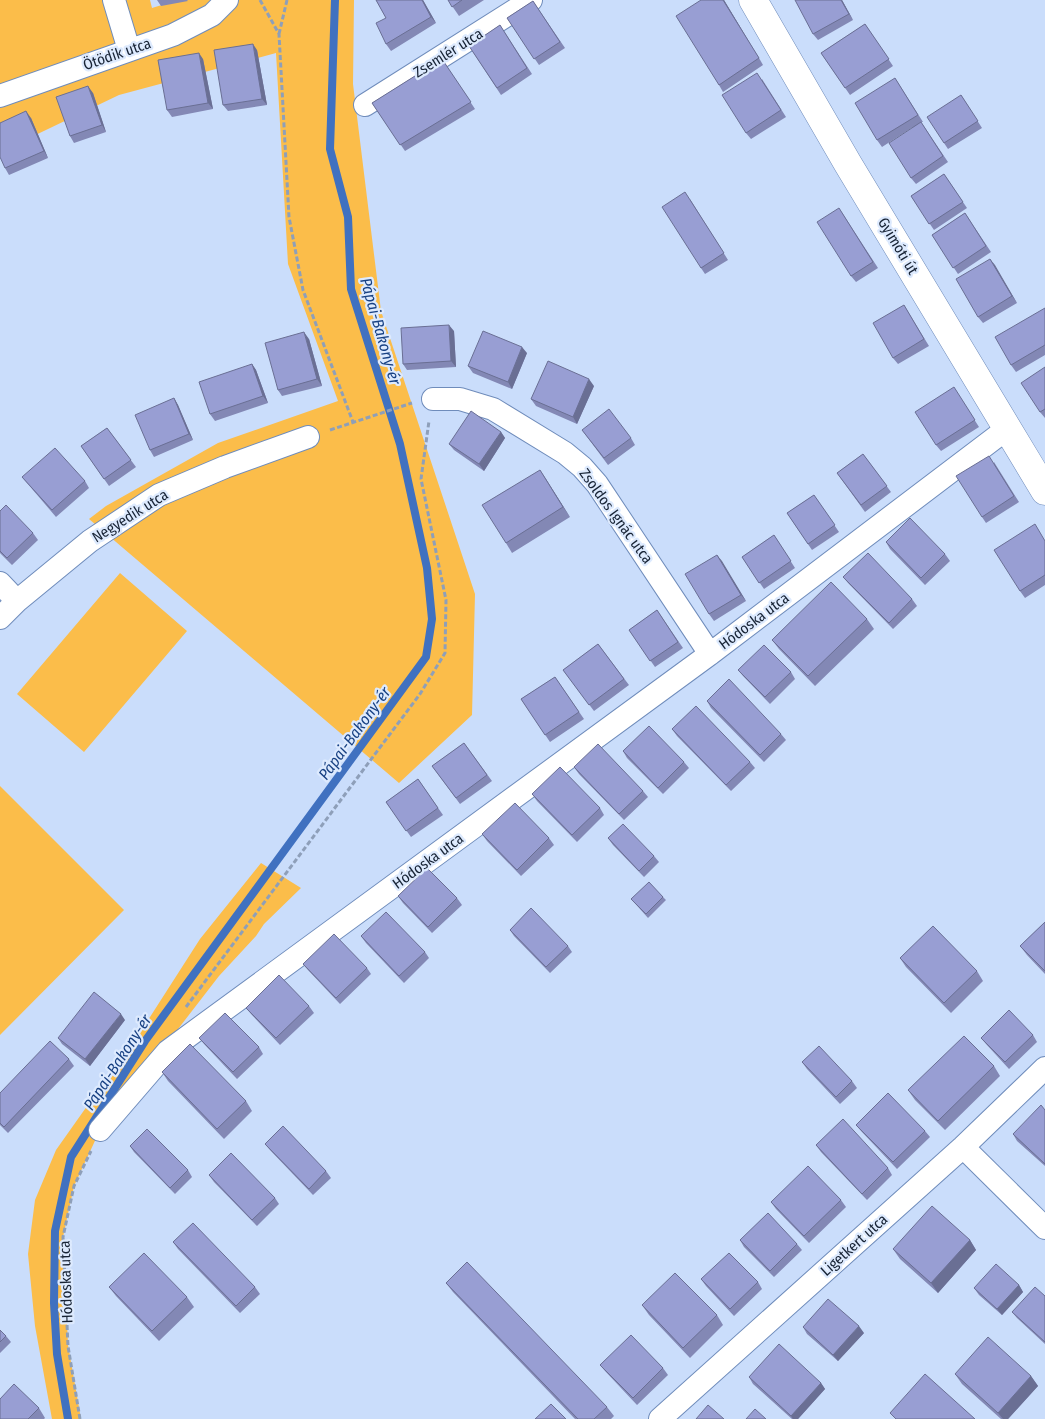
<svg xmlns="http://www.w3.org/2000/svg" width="1045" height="1419" viewBox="0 0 1045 1419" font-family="'Fira Sans Condensed',sans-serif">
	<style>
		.green { fill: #fbbd4a }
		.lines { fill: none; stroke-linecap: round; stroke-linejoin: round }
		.stream { stroke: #4071c0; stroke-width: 8 }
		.minor-casing { stroke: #6f8cbb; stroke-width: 24 }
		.major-casing { stroke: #6f8cbb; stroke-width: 29 }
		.path { stroke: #8e9fb9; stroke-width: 3; stroke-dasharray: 5 2.5; stroke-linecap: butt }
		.minor { stroke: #fff; stroke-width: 22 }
		.major { stroke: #fff; stroke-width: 28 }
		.wall { fill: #8388b5 }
		.shaded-wall { fill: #6a6f94 }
		.building { fill: #989ed3; stroke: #6a6f94 }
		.labels { text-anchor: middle; stroke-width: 4.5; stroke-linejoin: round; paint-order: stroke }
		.street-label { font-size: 15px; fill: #172335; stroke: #ddeafe }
		.water-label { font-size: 16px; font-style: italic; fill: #184183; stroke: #ddeafe }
	</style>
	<rect width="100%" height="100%" fill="#caddfb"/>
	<path class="green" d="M0,0H150L152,8L178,0H354L353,84L381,311L475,594L472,715L399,783L89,519L106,506L218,443L338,401L288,264L276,53L119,95L0,152Z
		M120,573L187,631L84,752L17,694Z
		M0,786L124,910L0,1035Z
		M261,863L301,888L264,924L256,936L219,976L100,1130L74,1186L63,1237L68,1345L81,1419H52L35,1326L28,1254L35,1200L56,1150L150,1017L200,939Z"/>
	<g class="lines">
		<path class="stream" d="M68,1419L57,1354L54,1303L55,1231L71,1157L145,1041L426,657L432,619L427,568L400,444L351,289L348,217L330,149L335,0"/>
		<g class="minor-casing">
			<path id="minor" d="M114,0L129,50
				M0,96L173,35L212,15L227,0
				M365,105L531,0
				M433,399H460L493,409L565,453L582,467L597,484L710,654
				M0,583L17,601
				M0,618L17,601L90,541L159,495L225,467L308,437
				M100,1130L168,1051L710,654L1008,428
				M963,1147L1045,1228
				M660,1419L963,1147L1045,1068"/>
		</g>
		<g class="major-casing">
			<path id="major" d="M753,0L848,164L1045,491"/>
		</g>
		<path class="path" d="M260,0L279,34L289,217L303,290L353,422
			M279,34L287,0
			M330,430L412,403
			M186,1007L420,694L445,653L446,600L421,479L429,421
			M80,1419L68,1346L63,1237L74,1186L91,1151"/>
		<use href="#minor" class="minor"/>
		<use href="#major" class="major"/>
	</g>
	<path class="wall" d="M157,0H187L188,1L161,6Z
		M376,0H423L436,23L391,51L386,44V18Z
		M448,0H484L459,16Z
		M701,0H724L763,65L723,92L719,85Z
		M842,0L853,20L818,40L813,34Z
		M533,1L565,48L539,65L507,18Z
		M865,24L893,66L850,95L821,53Z
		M500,25L532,74L501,95L469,46Z
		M257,50L267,105L228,111L223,105Z
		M203,59L213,109L172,117L167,110Z
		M442,59L475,109L405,151L372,103Z
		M895,78L923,122H921L948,162L916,184L911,178L913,127L882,147L877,140Z
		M762,79L786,117L751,139L746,133Z
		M93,93L106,132L74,143L70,136Z
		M961,95L982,128L948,149L944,143Z
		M31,118L48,158L9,175L5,168Z
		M944,174L967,208L934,230L911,196Z
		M690,199L728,260L705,274L701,268Z
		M839,208L878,268L856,282L851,276Z
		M965,213L991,252L958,274L932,235Z
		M990,259L1017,303L983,323L978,317Z
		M904,305L929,346L898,364L893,358Z
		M1045,308V355L1016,372L1011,365Z
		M454,331L456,367L407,370L403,364Z
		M309,339L322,386L282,396L278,390Z
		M527,353L512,389L473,373L468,366Z
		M252,364L256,370L268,403L215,421L210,414Z
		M1045,367V418L1040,412Z
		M594,386L577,424L536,406L531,399Z
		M958,394L979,427L941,451L936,445Z
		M174,398L178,405L193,440L154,457L150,450Z
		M107,428L136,467L109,486L81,446Z
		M582,430L631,438L635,445L608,465Z
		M501,432L505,438L484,471L454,450L449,444Z
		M863,454L891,492L865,512L837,473Z
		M994,462L1019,502L986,523L982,517Z
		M540,470L570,517L512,553L506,543Z
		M22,477L85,481L89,488L56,517L27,483Z
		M814,495L839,532L812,550L787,513Z
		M0,511L33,533L38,540L12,565L0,553Z
		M774,535L795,568L764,589L742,557Z
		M1045,540V585L1025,598L1020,591Z
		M886,542L945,554L950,561L925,585L890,549Z
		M717,555L746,601L714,621L709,614Z
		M843,577L912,599L917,606L893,629L848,583Z
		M657,610L683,648L655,667L629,630Z
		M867,619L874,629L815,686L779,649L772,640Z
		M598,644L629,685L594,711L563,670Z
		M738,670L791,672L795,679L770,704L743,676Z
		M555,677L584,719L550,742L521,699Z
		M707,701L781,734L786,740L764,762L711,708Z
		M672,729L750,762L755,768L731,791L677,736Z
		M464,743L492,781L460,804L432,766Z
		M623,751L684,762L689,768L663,794L627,758Z
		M574,767L643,791L648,797L624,820L579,774Z
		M418,779L443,815L411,837L386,802Z
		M532,794L600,808L604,815L577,842L537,801Z
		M482,834L549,838L554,845L521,876L487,841Z
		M608,838L654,856L659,862L644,877L613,845Z
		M398,896L457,898L462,905L432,933L403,903Z
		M663,897L666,900L648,918L631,899Z
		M1045,922V974L1027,955L1020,946Z
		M510,930L568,946L572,952L550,973L514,936Z
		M361,936L425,952L429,958L404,983L366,943Z
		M900,958L977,971L983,981L951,1013L906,967Z
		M303,964L367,968L371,974L340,1004L308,970Z
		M309,1006L314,1013L280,1045L251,1014L246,1008Z
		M125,1020L90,1066L62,1044L58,1038Z
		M1033,1035L1037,1042L1009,1069L986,1044L981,1038Z
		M199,1038L259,1047L263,1054L237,1079L204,1044Z
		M69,1059L74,1066L8,1133L0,1125V1093Z
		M802,1062L852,1081L857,1088L840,1104L807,1069Z
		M994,1066L1000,1076L945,1130L915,1100L908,1090Z
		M162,1072L246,1101L252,1111L224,1139L168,1081Z
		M1045,1110V1166L1017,1141L1013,1134Z
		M856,1125L925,1131L930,1137L897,1169L861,1131Z
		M265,1144L326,1171L331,1178L313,1195L270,1150Z
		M816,1145L888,1168L892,1175L867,1200L821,1152Z
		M130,1146L188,1170L192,1177L175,1194L134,1152Z
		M209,1175L275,1198L279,1204L257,1226L214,1182Z
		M841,1200L846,1207L809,1243L776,1209L771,1202Z
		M740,1240L797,1244L802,1250L774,1277L744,1247Z
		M970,1240L976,1250L938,1293L900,1259L893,1249Z
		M173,1242L255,1287L260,1294L240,1313L178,1249Z
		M701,1279L758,1282L762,1289L734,1316L706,1286Z
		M446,1283L607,1407L614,1416L611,1419H575L453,1292Z
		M1019,1285L1023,1292L1002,1315L979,1295L974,1288Z
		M109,1287L187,1297L194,1307L159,1341L116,1296Z
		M1045,1296V1344L1017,1318L1012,1312Z
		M642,1305L717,1315L723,1325L690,1358L649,1315Z
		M803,1327L864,1333L838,1361L807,1334Z
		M0,1330L6,1336L11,1342L0,1353Z
		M600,1365L663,1368L668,1375L637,1405L605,1371Z
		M955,1374L1031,1376L1038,1386L1008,1419H1001L962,1384Z
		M749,1377L821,1383L825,1389L798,1419H792L753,1384Z
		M39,1408L45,1418L44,1419H0Z"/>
	<path class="shaded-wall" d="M422,0H423L436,23L431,17Z
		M723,0H724L763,65L759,58Z
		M841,0H842L853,20L849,14Z
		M253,44L257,50L267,105L262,99Z
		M199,53L203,59L213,109L208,103Z
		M88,86L93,93L106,132L102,125Z
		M26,111L31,118L48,158L44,151Z
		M990,259L995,265L1017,303L1012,296Z
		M449,325L454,331L456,367L451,361Z
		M304,332L309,339L322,386L317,379Z
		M522,347L527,353L512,389L508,382Z
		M252,364L256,370L268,403L263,396Z
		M589,379L594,386L577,424L573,417Z
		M174,398L178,405L193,440L189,434Z
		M501,432L505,438L484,471L479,464Z
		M540,470L546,479L570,517L563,507Z
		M717,555L722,561L746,601L741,595Z
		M121,1014L125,1020L90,1066L85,1059Z
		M970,1240L976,1250L938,1293L931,1283Z
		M1019,1285L1023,1292L1002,1315L997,1309Z
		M859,1326L864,1333L838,1361L833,1355Z
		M1031,1376L1038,1386L1008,1419H1003L998,1413Z
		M821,1383L825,1389L798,1419H793L791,1416Z"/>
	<path class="building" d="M376,0H422L431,17L386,44L376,23L386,18Z
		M448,0H462L452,7Z
		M701,0H723L759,58L719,85L676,16Z
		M795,0H841L849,14L813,34Z
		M533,1L560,42L534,59L507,18Z
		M865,24L889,59L845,88L821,53Z
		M500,25L527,68L497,88L469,46Z
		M253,44L262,99L223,105L214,50Z
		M199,53L208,103L167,110L158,60Z
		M442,59L471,102L400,145L372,103Z
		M757,73L781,110L746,133L722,95Z
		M895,78L918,115L877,140L855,103Z
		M88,86L102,125L70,136L56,97Z
		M961,95L978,121L944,143L927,117Z
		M26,111L44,151L5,168L0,157V123Z
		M921,122L943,156L911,178L889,143Z
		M944,174L963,202L929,224L911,196Z
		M685,192L724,253L701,268L662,207Z
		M839,208L873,262L851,276L817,222Z
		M965,213L986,246L953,268L932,235Z
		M990,259L1012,296L978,317L956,279Z
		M904,305L924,339L893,358L873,323Z
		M1045,308V345L1011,365L995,337Z
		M449,325L451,361L403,364L401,328Z
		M483,331L522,347L508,382L468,366Z
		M304,332L317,379L278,390L265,343Z
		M548,361L589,379L573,417L531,399Z
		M252,364L263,396L210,414L199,382Z
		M1045,367V409L1040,412L1021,383Z
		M954,387L975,420L936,445L915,412Z
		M174,398L189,434L150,450L135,415Z
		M609,409L631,438L604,458L582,430Z
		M471,411L501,432L479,464L449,444Z
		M107,428L131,460L104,479L81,446Z
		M55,448L85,481L52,510L22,477Z
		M863,454L887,486L861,505L837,473Z
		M989,456L1014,496L982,517L956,476Z
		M540,470L563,507L506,543L482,505Z
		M814,495L835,525L808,544L787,513Z
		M6,505L33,533L7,558L0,551V511Z
		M910,518L945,554L921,578L886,542Z
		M1035,524L1045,541V575L1020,591L994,550Z
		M774,535L791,561L759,583L742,557Z
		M868,553L912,599L889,623L843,577Z
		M717,555L741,595L709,614L685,574Z
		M831,582L867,619L808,676L772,640Z
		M657,610L678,642L650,661L629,630Z
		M598,644L624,679L589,705L563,670Z
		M764,645L791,672L765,697L738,670Z
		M555,677L579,712L545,735L521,699Z
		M729,679L781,734L760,755L707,701Z
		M696,706L750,762L726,785L672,729Z
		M649,726L684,762L658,788L623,751Z
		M464,743L487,775L456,798L432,766Z
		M598,744L643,791L619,814L574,767Z
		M560,767L600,808L572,835L532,794Z
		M418,779L438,808L406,831L386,802Z
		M515,803L549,838L517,870L482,834Z
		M623,824L654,856L639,871L608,838Z
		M427,868L457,898L428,927L398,896Z
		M649,882L663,897L646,914L631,899Z
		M531,908L568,946L546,967L510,930Z
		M386,912L425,952L399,976L361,936Z
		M1045,922V971L1020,946Z
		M933,926L977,971L944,1003L900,958Z
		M334,934L367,968L336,998L303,964Z
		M279,975L309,1006L276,1038L246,1008Z
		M94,992L121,1014L85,1059L58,1038Z
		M1009,1010L1033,1035L1005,1062L981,1038Z
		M225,1013L259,1047L233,1072L199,1038Z
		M964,1036L994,1066L938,1121L908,1090Z
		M50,1041L69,1059L4,1127L0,1123V1093Z
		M190,1044L246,1101L217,1129L162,1072Z
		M819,1046L852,1081L836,1097L802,1062Z
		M888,1093L925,1131L893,1162L856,1125Z
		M1041,1105L1045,1110V1164L1013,1134Z
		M843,1119L888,1168L862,1194L816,1145Z
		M283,1126L326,1171L309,1189L265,1144Z
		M147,1129L188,1170L170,1188L130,1146Z
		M231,1153L275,1198L252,1220L209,1175Z
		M808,1166L841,1200L804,1236L771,1202Z
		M932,1206L970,1240L931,1283L893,1249Z
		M768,1213L797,1244L770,1271L740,1240Z
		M193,1223L255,1287L236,1306L173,1242Z
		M144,1253L187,1297L152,1331L109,1287Z
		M729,1253L758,1282L730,1309L701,1279Z
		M467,1262L607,1407L594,1419H578L446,1283Z
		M996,1264L1019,1285L997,1309L974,1288Z
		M675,1273L717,1315L683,1348L642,1305Z
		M1035,1287L1045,1296V1342L1012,1312Z
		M828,1299L859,1326L833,1355L803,1327Z
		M0,1330L6,1336L0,1342Z
		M631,1335L663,1368L633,1398L600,1365Z
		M988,1337L1031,1376L998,1413L955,1374Z
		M779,1344L821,1383L791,1416L749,1377Z
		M925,1374L975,1419H896L890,1413Z
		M14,1384L39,1408L28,1419H0V1399Z
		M551,1404L566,1419H535Z
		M708,1405L724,1419H696Z
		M755,1409L766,1419H746Z"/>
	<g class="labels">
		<g class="street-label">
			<text transform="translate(448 53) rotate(-32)" y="5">Zsemlér utca</text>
			<text transform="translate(117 54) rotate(-19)" y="5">Ötödik utca</text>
			<text transform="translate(898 246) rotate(59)" y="5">Gyimóti út</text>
			<text transform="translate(130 516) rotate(-32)" y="5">Negyedik utca</text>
			<text transform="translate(616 516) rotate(54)" y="5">Zsoldos Ignác utca</text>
			<text transform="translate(754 621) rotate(-37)" y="5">Hódoska utca</text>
			<text transform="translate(428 861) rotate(-36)" y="5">Hódoska utca</text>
			<text transform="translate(854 1245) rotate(-42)" y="5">Ligetkert utca</text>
			<text transform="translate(66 1282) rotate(-92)" y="5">Hódoska utca</text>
		</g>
		<g class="water-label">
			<text transform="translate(381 331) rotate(74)" y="6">Pápai-Bakony-ér</text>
			<text transform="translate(354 733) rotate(-54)" y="6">Pápai-Bakony-ér</text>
			<text transform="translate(117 1062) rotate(-57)" y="6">Pápai-Bakony-ér</text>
		</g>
	</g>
</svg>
